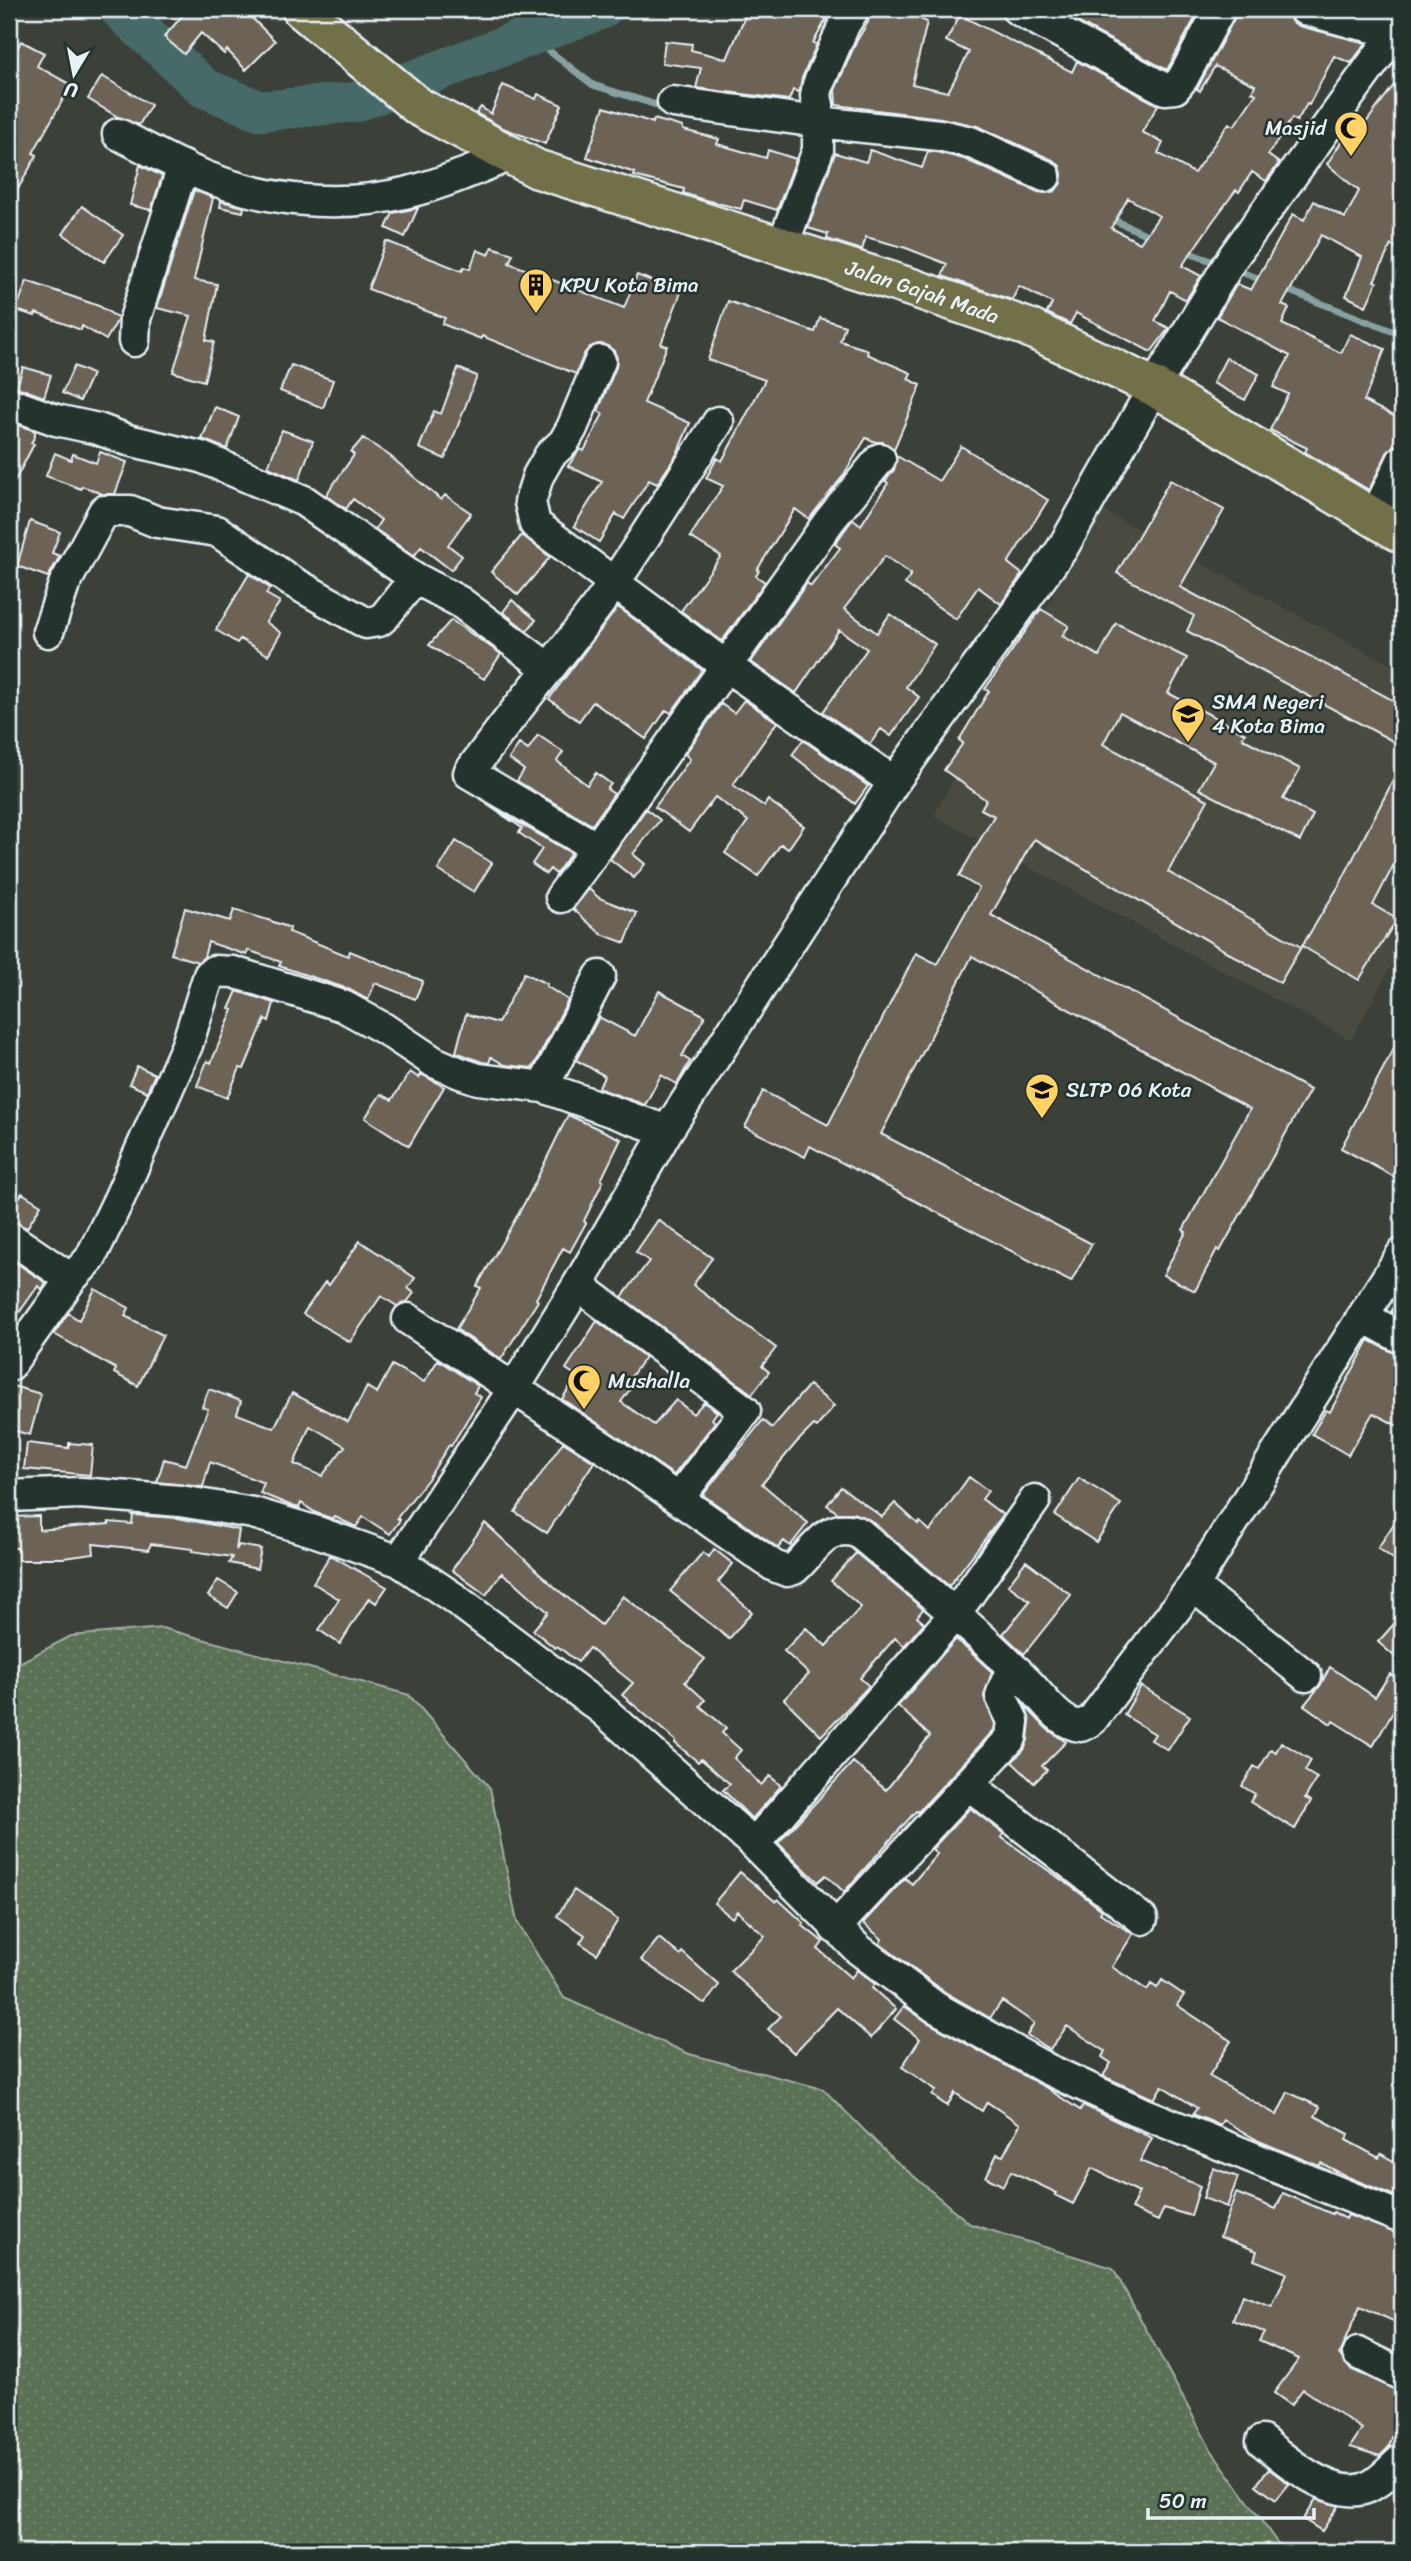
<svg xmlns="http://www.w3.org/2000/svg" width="1411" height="2561" viewBox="0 0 1411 2561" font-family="Sriracha,sans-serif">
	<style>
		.built { fill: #4a4b41 }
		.grass { fill: url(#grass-dots); stroke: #a2b0a6; stroke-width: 2 }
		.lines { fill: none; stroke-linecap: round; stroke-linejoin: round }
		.stream { stroke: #87a1a2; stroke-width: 7 }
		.river { stroke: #466b69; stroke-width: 40 }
		.building { fill: #6c6255; stroke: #e8f1f8; stroke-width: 2; fill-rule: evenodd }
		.minor-casing { stroke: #e8f1f8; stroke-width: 35 }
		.major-casing { stroke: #e8f1f8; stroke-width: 42 }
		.minor { stroke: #26332d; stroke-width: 30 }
		.major { stroke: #726f4a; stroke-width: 37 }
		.labels { text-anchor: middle; stroke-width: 5; stroke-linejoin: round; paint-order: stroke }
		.poi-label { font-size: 21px; fill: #e8f1f8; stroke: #26332d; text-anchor: start }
		.street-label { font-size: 21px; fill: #e8f1f8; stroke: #26332d }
	</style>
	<defs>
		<pattern id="grass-dots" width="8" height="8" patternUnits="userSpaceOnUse" patternTransform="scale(1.75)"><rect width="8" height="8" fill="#5b7054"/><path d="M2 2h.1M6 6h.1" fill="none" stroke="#73856d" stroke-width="1.8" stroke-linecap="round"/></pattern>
	</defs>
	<rect width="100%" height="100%" fill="#3b4139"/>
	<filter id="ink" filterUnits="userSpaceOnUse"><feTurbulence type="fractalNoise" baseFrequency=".0143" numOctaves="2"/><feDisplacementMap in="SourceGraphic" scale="14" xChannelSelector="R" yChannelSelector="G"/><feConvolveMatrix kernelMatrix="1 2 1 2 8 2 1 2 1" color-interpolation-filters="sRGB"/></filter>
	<g filter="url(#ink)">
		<path class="built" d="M1100,509L1402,671V946L1351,1040L934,816Z"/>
		<path class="grass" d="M162,1628L409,1695L490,1788L517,1922L564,1998L689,2054L823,2089L890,2156L970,2224L1113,2268L1210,2448L1278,2544L1300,2552H9V1668L71,1636Z"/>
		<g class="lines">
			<path class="stream" d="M530,36L593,85L666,108
				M1107,217L1154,238
				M1184,251L1222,265
				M1233,269L1265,281
				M1282,288L1402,335"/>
			<path class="river" d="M119,9L204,88L261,111L356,102L602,9"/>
		</g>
		<path class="building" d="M188,9H243L275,41L246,70L227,50L224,54L201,33L184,54L164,37Z
			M748,9H832L813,43L817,44L802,78L799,92L793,90L789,100L696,88L701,68L662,63L665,41L692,44L691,50L727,59Z
			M871,9H898L927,22L912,84L948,92L969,52L946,41L960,15L1072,72L1077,61L1158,105L1142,132L1163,143L1158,153L1194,173L1229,123L1234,126L1256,94L1252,92L1255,85L1215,66L1200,91L1197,89L1235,17L1237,9H1287L1291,21L1299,26L1366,43L1351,63L1334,56L1309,105L1307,104L1297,121L1292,118L1268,155L1279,163L1266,181L1252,172L1239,192L1236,190L1213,221L1182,266L1201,276L1186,300L1170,291L1155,321L1169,328L1151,352L1076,313L1070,324L1047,313L1052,303L1019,286L1012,300L942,276L947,264L906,248L866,237L862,250L827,239L828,234L808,228L835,153L866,162L870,150L922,168L928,151L936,152L964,159L1038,192L1046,193L1055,191L1061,183L1062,174L1060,166L1053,160L977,126L941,118L836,105L835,90L856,42L868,22ZM1128,198L1159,216L1140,243L1111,228Z
			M1053,9H1200L1167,70Z
			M21,41L44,53L37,66L71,85L33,153L37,155L9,205V64Z
			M1402,74V251L1391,245L1374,281L1377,282L1366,306L1346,296L1362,257L1321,235L1282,305L1289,308L1282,324L1341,353L1350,334L1385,349L1364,401L1402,420V444L1393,446L1387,453L1369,490L1305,452L1307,448L1270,430L1288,394L1273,387L1290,356L1217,317L1237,284L1251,290L1293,214L1304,220L1314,201L1345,218L1359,191L1327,164L1354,122L1362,128Z
			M102,76L151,105L139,125L118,117L88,99Z
			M503,85L536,99L538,94L562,105L545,144L503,128L476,113L481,107L491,114Z
			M604,107L653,123L654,119L683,127V130L719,139L717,144L766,158L768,150L796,159L777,210L744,200L741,209L701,199L683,193L684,189L634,176L635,173L587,157Z
			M140,165L162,176L151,210L130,205Z
			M194,190L213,198L194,280L217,284L206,340L214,342L204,381L173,372L191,316L157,308Z
			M221,201L244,207L243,212L220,207Z
			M82,206L123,235L104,262L63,234Z
			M418,208L405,237L386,228L393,213Z
			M386,241L462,271L464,267L470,269L477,250L489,255L492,247L513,254L509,263L624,308L637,275L681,292L661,344L667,346L644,403L690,423L677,454L657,484L649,480L624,519L616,514L599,542L574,526L602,482L568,466L580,449L584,451L603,414L598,411L616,367L617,358L614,351L606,345L598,344L590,347L584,354L576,374L482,336L481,339L442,324L445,318L368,289Z
			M27,281L99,306L118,318L117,321L106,340L82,326L81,330L36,313L35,316L16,310Z
			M728,301L815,332L820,318L845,326L840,341L868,350L867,354L911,373L908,379L921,385L894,449L883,442H876L866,438L843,476L809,519L795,509L757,570L759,571L756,576L765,582L722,641L681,611L721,556L690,537L723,486L706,478L717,458L722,461L765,380L708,360Z
			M1226,358L1259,374L1245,400L1213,383Z
			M291,365L333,380L323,408L280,391Z
			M74,366L92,374L80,401L62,393Z
			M23,367L51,375L44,397L17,387Z
			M458,368L477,376L445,459L419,448L434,411L441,414Z
			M215,407L239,417L227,449L202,439Z
			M13,423L35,431V436L31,443L34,444L9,492V430Z
			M282,430L313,441L299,480L268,467Z
			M363,438L390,456L441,500L445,495L471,513L448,545L462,556L451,570L421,547L414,556L375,529L381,520L353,499L346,509L326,495L354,455L351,452Z
			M961,446L1048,500L1008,563L1022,574L1001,604L978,587L956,619L905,584L911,574L885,556L844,609L877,633L890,614L935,644L906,687L919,697L891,736L881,729L870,744L823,712L867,649L839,630L796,693L751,662L807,583L811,586L840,548L835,544L844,531L853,519L861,525L888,483L885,481L894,470L897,456L939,481Z
			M100,452L127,462L115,494H102L82,486L81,489L46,476L55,453L71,460L73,454L96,463Z
			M1170,480L1224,510L1180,587L1402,705V746L1187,631L1194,616L1117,573Z
			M30,521L60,532L52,553L60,556L48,577L17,566Z
			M522,535L550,557L518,595L491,572Z
			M249,574L270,588L266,594L280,602L266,622L281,633L268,655L240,639L237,643L216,630Z
			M512,600L536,620L527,631L503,612Z
			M618,607L702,670L671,713L666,710L646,739L593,702L579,721L549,699Z
			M1041,609L1069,626L1062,636L1099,656L1116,623L1187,658L1168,693L1245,733L1242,738L1300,769L1283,799L1313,815L1300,841L1199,789L1214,762L1120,712L1103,744L1208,800L1168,872L1301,947L1280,983L1034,839L991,915L1310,1090L1220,1251L1217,1249L1195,1291L1163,1275L1186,1232L1183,1230L1250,1109L972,956L881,1134L1092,1244L1071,1282L810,1146L805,1157L745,1127L763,1091L828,1125L916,953L937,964L979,888L959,876L994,816L981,809L986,800L944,770L963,743L959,740L989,691L985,689Z
			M451,620L501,654L484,679L429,645Z
			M744,700L777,722L733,785L764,806L768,800L804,826L788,849L781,844L758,876L725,853L748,821L715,797L689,832L655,807L690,759L685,754L721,704L734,713Z
			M538,735L563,752L557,761L587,785L596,773L611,784L607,789L614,794L592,825L517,781L524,770L509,759L519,744L528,750Z
			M803,740L868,786L855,804L792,755Z
			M1402,763V849L1373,905L1397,919L1359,980L1302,946L1340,884Z
			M486,804L571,853L556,874L550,869L546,874L532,864L542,849L519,833L522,828Z
			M646,809L660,820L633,854L645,864L634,878L610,859Z
			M456,841L492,863L474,892L438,870Z
			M589,889L599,898L637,913L625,943L601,934L573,909Z
			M185,908L230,921L234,910L268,920L290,928L289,932L348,956L350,951L423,981L415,999L375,983L368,1000L348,989L279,966L281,962L248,950L247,955L208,942L204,957L198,962L171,954Z
			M524,973L547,984L546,986L568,1000L533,1068L505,1065L491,1057L489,1063L482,1062L456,1052L466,1014L498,1023Z
			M237,991L274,1003L269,1021L265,1019L244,1069L240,1068L227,1098L197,1086L207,1061L211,1063L233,1010L229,1009Z
			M659,991L705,1016L682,1056L690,1061L680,1079L677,1084L661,1075L645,1105L598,1088L605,1076L576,1060L599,1017L635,1036Z
			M1402,1033V1181L1341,1148Z
			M137,1066L155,1074L147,1092L129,1084Z
			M410,1072L419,1078L421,1074L444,1087L409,1146L365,1118L381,1094L392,1100Z
			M568,1115L621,1139L601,1180L603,1181L584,1221L586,1223L570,1252L563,1248L536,1299L538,1301L501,1359L456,1329L481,1288L477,1286L529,1195Z
			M22,1193L41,1205L27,1228L9,1220V1215Z
			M658,1220L712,1258L693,1285L776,1348L762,1366L769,1372L752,1394L622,1297L649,1261L636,1252Z
			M360,1241L415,1278L408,1288L414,1293L407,1302L397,1306L381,1296L350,1342L303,1314L325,1282L329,1285Z
			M9,1258L46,1283L42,1289L38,1286L9,1327Z
			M95,1289L129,1308L125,1316L163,1335L138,1386L114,1373L116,1369L54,1334L68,1313L79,1320Z
			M1402,1291V1318L1391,1312Z
			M597,1321L645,1357L628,1381L633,1385L621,1402L654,1425L676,1400L693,1414L704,1402L717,1412L712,1419L715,1422L674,1475L562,1399L577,1376L566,1369Z
			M1369,1340L1394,1353L1402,1355V1428L1373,1413L1348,1455L1312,1434L1326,1410L1330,1412Z
			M438,1360L478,1386L474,1393L481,1397L451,1446L449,1445L428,1479L397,1518L400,1520L390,1534L363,1517L356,1527L335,1517L333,1519L316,1513L301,1503L299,1508L292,1506L260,1493L264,1483L210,1462L203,1487L157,1482L164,1459L186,1465L208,1409L202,1407L209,1389L241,1401L237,1414L274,1428L292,1393L348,1422L367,1387L377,1393L392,1365L424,1382ZM310,1426L345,1446L322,1476L294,1464Z
			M9,1385L41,1394L30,1435L9,1429Z
			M809,1385L834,1406L817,1427L814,1425L796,1443L762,1484L808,1523L790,1546L784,1541L778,1548L703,1495L763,1420L772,1428Z
			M563,1442L594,1462L547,1533L515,1512Z
			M27,1443L69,1448V1443L93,1445L90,1475L24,1469Z
			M969,1477L988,1491L982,1499L1003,1515L949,1586L870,1520L853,1513H838L827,1505L841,1487L882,1517L895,1503L918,1524L920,1522L930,1531Z
			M1079,1478L1121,1504L1096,1542L1055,1515Z
			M1402,1511V1565L1378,1548Z
			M133,1515L178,1518L239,1530L236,1550L239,1545L261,1549L257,1569L229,1563L232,1557L192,1551L193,1549L151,1544L148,1550L93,1544L94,1554L63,1558H39V1560H18V1548H9V1517L39,1516V1530L109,1524V1522L132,1524Z
			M485,1523L558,1590L601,1625L623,1596L705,1659L685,1682L705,1700L700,1706L726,1728L722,1733L741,1750L734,1758L761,1785L770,1776L781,1786L752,1819L723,1790L730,1784L701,1759L698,1762L675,1743L676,1741L622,1695L633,1683L589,1648L578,1662L557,1646L555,1648L533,1630L548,1612L517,1584L502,1573L486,1595L452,1570Z
			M714,1549L733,1564L718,1582L752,1612L729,1639L670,1591L703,1552L709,1557Z
			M856,1553L923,1609L917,1617L924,1623L904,1646L895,1638L860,1678L869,1686L821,1736L784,1699L809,1674L784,1651L806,1628L826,1646L861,1607L831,1581Z
			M330,1555L387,1587L376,1603L369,1598L340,1644L319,1630L339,1599L313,1583Z
			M1026,1561L1071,1595L1024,1654L1003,1634L1030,1601L1008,1585Z
			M218,1580L238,1592L228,1608L208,1596Z
			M1402,1615V1663L1378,1642Z
			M956,1639L992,1672L984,1697L995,1724L994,1730L918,1812L916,1811L844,1892L826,1875L818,1882L778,1843L853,1762L886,1790L930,1736L898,1706Z
			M1330,1667L1375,1697L1390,1674L1402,1682V1711L1396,1707L1373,1746L1333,1721L1331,1724L1304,1705L1320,1686Z
			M1141,1686L1190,1716L1168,1750L1151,1740L1155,1734L1124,1715Z
			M1025,1706L1047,1729L1066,1742L1042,1766L1047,1770L1034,1783L1012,1762L1024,1750L1028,1740L1030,1722Z
			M1281,1742L1311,1760L1305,1771L1317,1778L1305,1798L1311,1801L1295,1829L1250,1802L1255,1794L1242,1786L1254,1766L1259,1769L1271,1749L1276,1752Z
			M970,1808L1004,1834L1001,1837L1076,1890L1102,1910L1100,1913L1133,1934L1112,1967L1147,1990L1151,1984L1157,1988L1162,1980L1184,1995L1177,2005L1231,2041L1209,2076L1277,2115L1288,2092L1320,2107L1315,2116L1349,2134L1346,2140L1379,2158L1381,2154L1402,2166V2199L1348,2177L1321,2163L1319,2166L1259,2141L1223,2120L1220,2125L1197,2116L1193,2114L1197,2108L1162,2086L1154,2099L1103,2076L1111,2063L1102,2057L1105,2051L1067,2026L1050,2050L1027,2035L1034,2023L1002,2001L990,2018L945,1992L880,1944L882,1939L863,1923L905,1878L912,1884L937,1854L932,1849Z
			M740,1872L776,1902L778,1899L804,1923L802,1925L823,1942L818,1949L851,1978L857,1970L875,1984L872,1988L896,2009L871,2038L837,2008L794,2053L768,2029L781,2016L730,1971L765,1936L737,1911L732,1918L714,1903Z
			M574,1890L618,1920L597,1954L580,1943L585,1935L557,1916Z
			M659,1938L680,1955L682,1952L719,1985L705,2004L641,1960Z
			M904,2006L927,2022L1045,2087L1080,2110L1083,2105L1152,2138L1140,2161L1200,2186L1191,2216L1164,2208L1158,2221L1131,2209L1139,2192L1092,2168L1073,2204L1055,2195L1057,2193L1011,2171L1003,2186L986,2177L997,2154L1003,2156L1020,2124L987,2102L982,2111L955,2093L947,2106L932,2095L936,2090L902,2067L920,2039L894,2019Z
			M1213,2168L1238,2177L1227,2207L1203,2198Z
			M1236,2193L1276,2209L1283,2193L1332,2214L1333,2212L1346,2219L1348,2215L1402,2235V2325L1360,2306L1339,2354L1350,2369L1402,2392V2424L1397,2422L1389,2447L1380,2456L1350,2447L1362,2429L1303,2389L1291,2405L1274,2393L1299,2359L1259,2341L1264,2332L1233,2320L1242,2296L1272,2307L1287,2273L1254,2260L1257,2251L1220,2237Z
			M1269,2469L1289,2484L1276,2500L1256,2485Z
			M1316,2499L1338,2506L1322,2531L1303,2519Z"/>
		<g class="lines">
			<g class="minor-casing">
				<path id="minor" d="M1017,9L1165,89L1175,88L1183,78L1220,9
					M1304,9L1351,22L1396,32
					M673,102L818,122L939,135L970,142L1045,176
					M118,134C142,146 165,159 190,170C258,201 336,210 409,192C444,183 477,169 510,155
					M782,247L818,150V105L816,96L818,85L844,25L854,9
					M134,341L135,319L183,166
					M600,361L572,428L564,442L550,455L538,476L530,502L535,524L726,666L894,782
					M9,403L56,420L98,429L128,440L201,457L304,501L415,578L460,602L549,669
					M718,422C683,476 650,530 614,583C568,648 515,708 469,773L597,848L830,520L880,459
					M1375,517L1402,461
					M48,632L64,585L104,511H130L157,522L217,531L291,581L366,623L379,621L385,616L415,578
					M561,897L597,848
					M543,1087L600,976
					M9,1237L71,1279L9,1366
					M71,1279L90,1259L119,1199L187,1045L209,975L214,971L233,972L343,1006L383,1028L434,1062L460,1073L478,1079L543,1087L667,1131
					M578,1285L745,1411L678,1499
					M1364,1317L1402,1338
					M408,1319L618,1457L774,1566L787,1571L794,1569C815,1550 828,1520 859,1533C916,1581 976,1629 1028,1683C1042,1697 1060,1725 1081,1726L1092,1720L1193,1586L1402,1254
					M9,1496L80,1493L180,1501L253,1513L317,1532L399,1561L454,1598L603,1710L754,1844L858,1949L935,2007L1047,2069L1140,2112L1402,2218
					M399,1561L513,1390L578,1285L667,1131L894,782L1062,549L1154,387L1233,257L1402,23
					M1193,1586L1306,1676
					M968,1784L1142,1919
					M754,1844L955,1614L1035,1500
					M835,1928L1011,1738L1013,1721L1001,1696L1007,1680L1017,1671
					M1358,2353L1402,2375
					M1262,2441C1286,2461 1330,2498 1363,2489C1378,2485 1391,2469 1402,2459"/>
			</g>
			<g class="major-casing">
				<g id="major">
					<path id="s1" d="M301,9L419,107L537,169L916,289L1027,327L1154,387L1402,534"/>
				</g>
			</g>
			<use href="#minor" class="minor"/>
			<use href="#major" class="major"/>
		</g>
	</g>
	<defs>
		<g id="mosque-pin" transform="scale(1.75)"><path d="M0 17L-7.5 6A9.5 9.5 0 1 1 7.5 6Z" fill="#ffd166" stroke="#26332d"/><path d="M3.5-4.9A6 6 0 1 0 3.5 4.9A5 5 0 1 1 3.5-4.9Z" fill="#111"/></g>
		<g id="building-pin" transform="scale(1.75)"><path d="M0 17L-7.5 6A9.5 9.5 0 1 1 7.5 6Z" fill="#ffd166" stroke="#26332d"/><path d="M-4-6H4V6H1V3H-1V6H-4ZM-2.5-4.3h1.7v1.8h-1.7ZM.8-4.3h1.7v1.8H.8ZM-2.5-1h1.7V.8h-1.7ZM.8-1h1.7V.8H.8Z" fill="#111"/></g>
		<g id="school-pin" transform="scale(1.75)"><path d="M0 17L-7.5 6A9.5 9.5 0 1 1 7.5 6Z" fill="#ffd166" stroke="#26332d"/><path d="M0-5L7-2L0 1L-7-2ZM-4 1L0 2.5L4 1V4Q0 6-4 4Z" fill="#111"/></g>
	</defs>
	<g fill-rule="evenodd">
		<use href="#mosque-pin" x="1351" y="128"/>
		<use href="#building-pin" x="536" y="285"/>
		<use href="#school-pin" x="1188" y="714"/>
		<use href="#school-pin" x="1042" y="1090"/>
		<use href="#mosque-pin" x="584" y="1381"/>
	</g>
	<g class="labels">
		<g class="poi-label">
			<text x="1326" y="135" text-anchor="end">Masjid</text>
			<text x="560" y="292">KPU Kota Bima</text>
			<text x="1212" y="709">SMA Negeri<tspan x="1212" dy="24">4 Kota Bima</tspan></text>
			<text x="1066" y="1097">SLTP 06 Kota</text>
			<text x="608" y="1388">Mushalla</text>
		</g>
		<g class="street-label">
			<text dy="7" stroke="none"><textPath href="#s1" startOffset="691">Jalan Gajah Mada</textPath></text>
		</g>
	</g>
	<rect width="1411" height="2561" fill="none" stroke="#26332d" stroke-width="35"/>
	<rect x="18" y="18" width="1376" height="2526" fill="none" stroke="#e8f1f8" stroke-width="2.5" filter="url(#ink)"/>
	<g transform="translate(74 74) rotate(190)" stroke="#26332d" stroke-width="5" paint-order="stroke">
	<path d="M0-5L12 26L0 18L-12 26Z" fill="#e8f1f8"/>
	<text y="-10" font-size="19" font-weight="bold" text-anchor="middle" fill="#e8f1f8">U</text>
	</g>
	<path d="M1148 2508v10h166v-10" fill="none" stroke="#e8f1f8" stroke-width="3.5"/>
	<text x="1159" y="2508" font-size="21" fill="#e8f1f8" stroke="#26332d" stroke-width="5" paint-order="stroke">50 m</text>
</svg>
